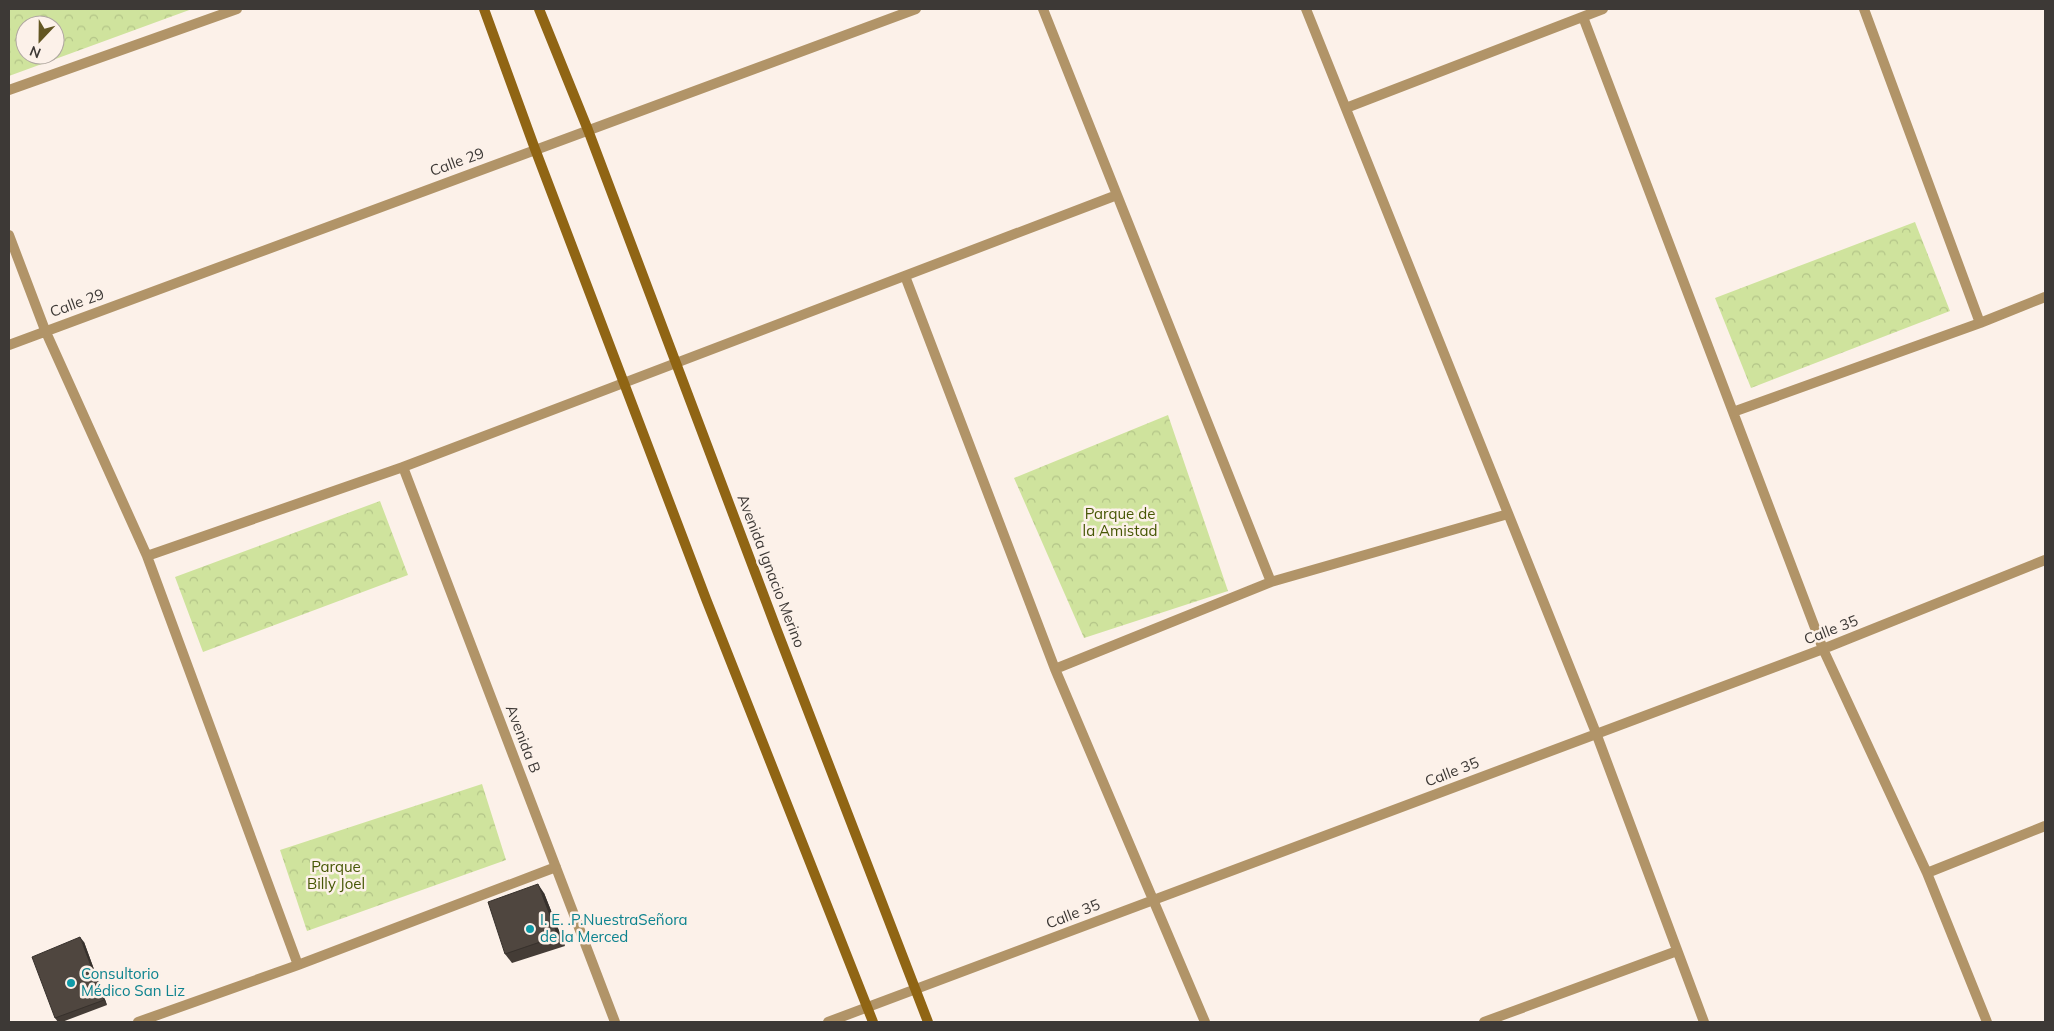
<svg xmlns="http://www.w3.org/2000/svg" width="2054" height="1031" viewBox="0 0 2054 1031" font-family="Mulish,sans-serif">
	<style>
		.park { fill: url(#park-crowns); fill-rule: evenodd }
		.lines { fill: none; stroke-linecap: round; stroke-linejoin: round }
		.street { stroke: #b19468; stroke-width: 10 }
		.secondary { stroke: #906514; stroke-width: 10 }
		.wall { fill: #443c36 }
		.shaded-wall { fill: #37312c }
		.building { fill: #4f463f; stroke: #37312c }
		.culture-dot { fill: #0f9aa8; stroke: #fcf1e9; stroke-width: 2 }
		.labels { text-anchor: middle; stroke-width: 5; stroke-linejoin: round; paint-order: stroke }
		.street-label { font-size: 15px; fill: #3d3936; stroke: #fcf1e9 }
		.park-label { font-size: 15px; fill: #475705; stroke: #fcf1e9 }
		.culture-label { font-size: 15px; fill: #0d838f; stroke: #fcf1e9; text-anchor: start }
	</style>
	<defs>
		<pattern id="park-crowns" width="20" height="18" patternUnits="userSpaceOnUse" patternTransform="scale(1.25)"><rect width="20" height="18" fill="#cfe39d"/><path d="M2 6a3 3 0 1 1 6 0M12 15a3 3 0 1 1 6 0" fill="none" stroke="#b3c488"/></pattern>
	</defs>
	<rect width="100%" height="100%" fill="#fcf1e9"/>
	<path class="park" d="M9,9H192L9,76ZM25,25H55V55H25Z
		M1915,222L1950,311L1751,388L1715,298Z
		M1168,415L1228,591L1084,638L1014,478Z
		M380,501L408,575L203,652L175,577Z
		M482,784L506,860L307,931L280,850Z"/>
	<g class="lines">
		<path class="street" d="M1043,9L1271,582
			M1306,9L1596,733L1704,1022
			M1864,9L1980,323
			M1583,17L1823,649L1927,873L1987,1022
			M9,90L237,9
			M1346,108L1603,9
			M9,235L45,330L147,556L298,965
			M905,276L1055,669L1205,1022
			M9,345L916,9
			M1733,412L1980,323L2045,297
			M403,467L615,1022
			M147,556L403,467L1117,195
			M1055,669L1271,582L1508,514
			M1927,873L2045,826
			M138,1022L298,965L556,867
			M828,1022L1823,649L2045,560
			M1484,1022L1677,951"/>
		<path class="secondary" d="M484,9L535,149L706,599L873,1022
			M539,9L588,130L776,628L928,1022"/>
	</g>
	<path class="wall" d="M544,893L565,946L512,963L505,954Z
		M84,942L107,1005L62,1022H58L55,1018Z"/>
	<path class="shaded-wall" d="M538,884L544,893L565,946L558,936Z
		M80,937L84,942L107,1005L104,1000Z"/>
	<path class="building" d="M538,884L558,936L505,954L488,902Z
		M80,937L104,1000L55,1018L32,957Z"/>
	<g class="culture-dot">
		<circle cx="530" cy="929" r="5"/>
		<circle cx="71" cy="983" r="5"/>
	</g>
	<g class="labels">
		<g class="street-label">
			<text transform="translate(457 162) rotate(-20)" y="5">Calle 29</text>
			<text transform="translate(77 303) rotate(-20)" y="5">Calle 29</text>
			<text transform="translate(771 571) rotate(69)" y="5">Avenida Ignacio Merino</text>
			<text transform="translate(1831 630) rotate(-21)" y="5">Calle 35</text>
			<text transform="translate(523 739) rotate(69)" y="5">Avenida B</text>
			<text transform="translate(1452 772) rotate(-21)" y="5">Calle 35</text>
			<text transform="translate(1073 914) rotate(-21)" y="5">Calle 35</text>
		</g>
		<g class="park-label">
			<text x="1120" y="519">Parque de<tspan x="1120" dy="17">la Amistad</tspan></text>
			<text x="336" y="872">Parque<tspan x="336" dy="17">Billy Joel</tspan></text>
		</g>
		<g class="culture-label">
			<text x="540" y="925">I. E. .P.NuestraSeñora<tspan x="540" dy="17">de la Merced</tspan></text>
			<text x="81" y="979">Consultorio<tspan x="81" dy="17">Médico San Liz</tspan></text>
		</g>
	</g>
	<rect width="2054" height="1031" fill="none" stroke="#3d3936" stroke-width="20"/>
	<g transform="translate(40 40) rotate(202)"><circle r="24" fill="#fcf1e9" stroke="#b0a7a1"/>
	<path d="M0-4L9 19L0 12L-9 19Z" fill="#635622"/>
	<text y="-8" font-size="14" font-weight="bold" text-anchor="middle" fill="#3d3936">N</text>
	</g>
</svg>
